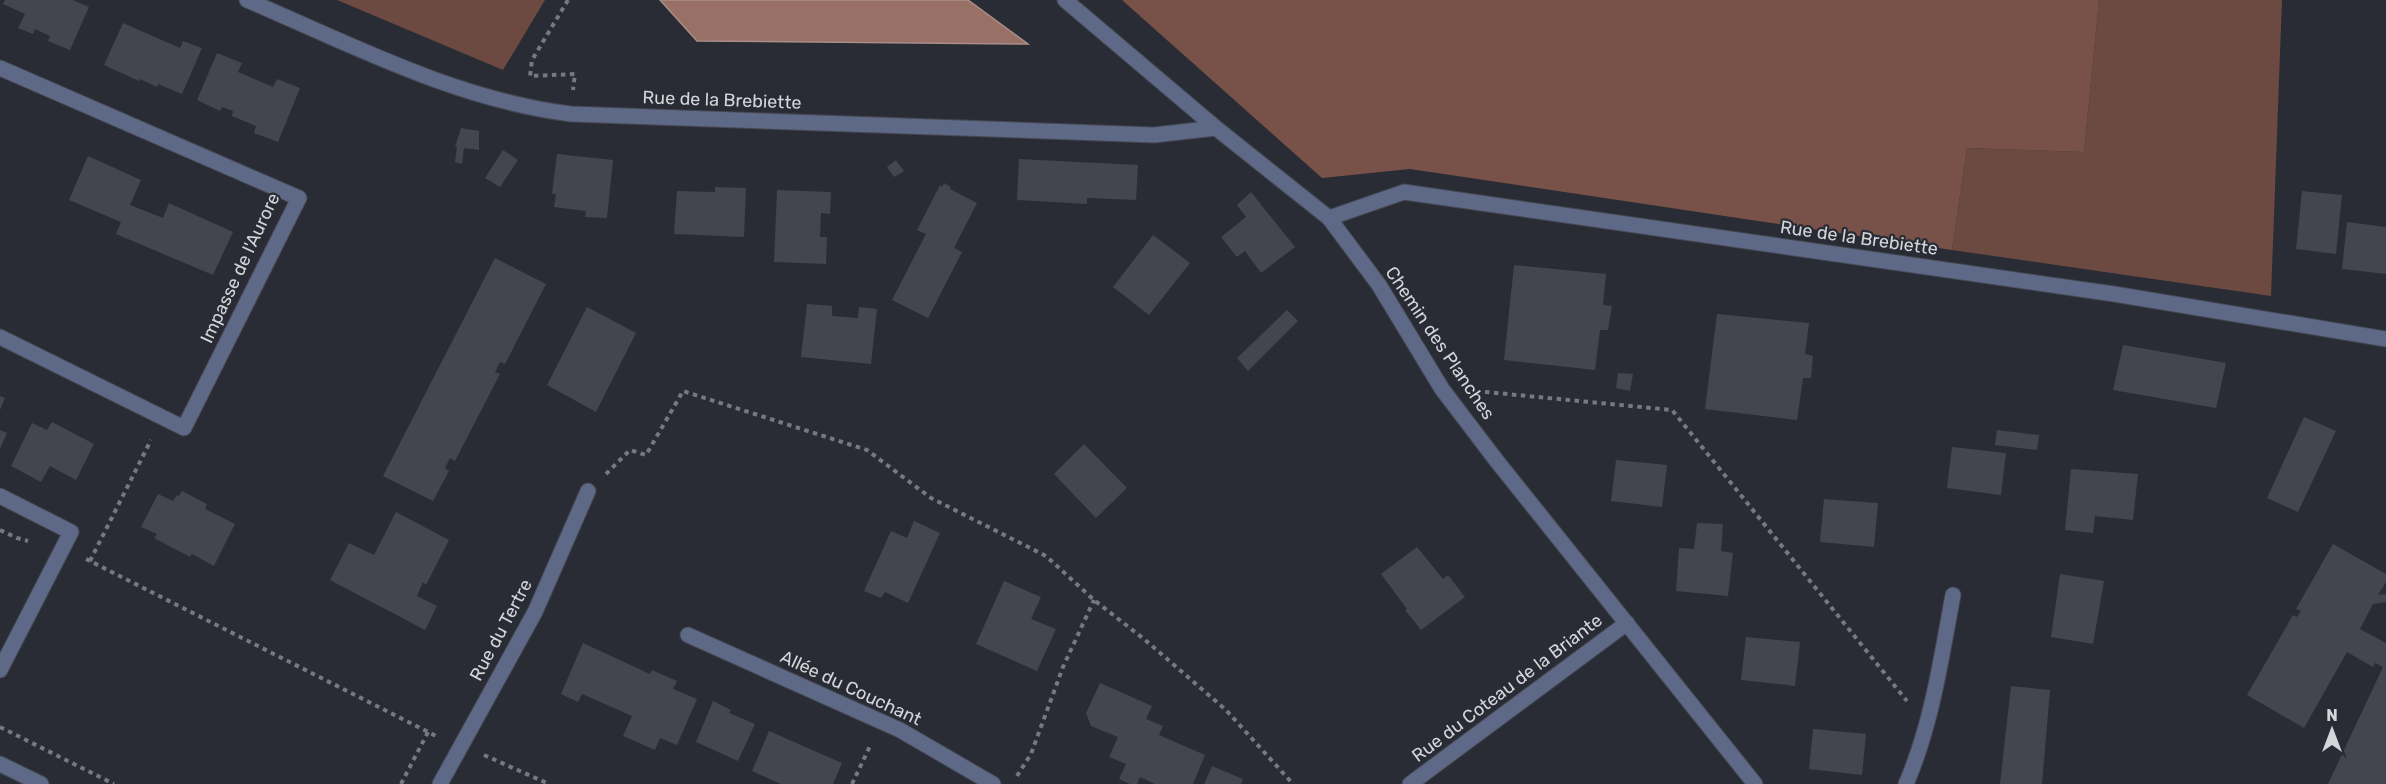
<svg xmlns="http://www.w3.org/2000/svg" width="2386" height="784" viewBox="0 0 2386 784" font-family="Rubik,sans-serif">
	<style>
		.green { fill: #6c4a41 }
		.forest { fill: #785248 }
		.water { fill: #987066; stroke: #aa8e89; stroke-width: 1.5 }
		.building { fill: #43464f }
		.lines { fill: none; stroke-linecap: round; stroke-linejoin: round }
		.minor-casing { stroke: #44474f; stroke-width: 17 }
		.path { stroke: #76797f; stroke-width: 4; stroke-dasharray: 4.5 4.5; stroke-linecap: butt }
		.minor { stroke: #5e6887; stroke-width: 15 }
		.labels { text-anchor: middle; stroke-width: 4.5; stroke-linejoin: round; paint-order: stroke }
		.street-label { font-size: 18px; fill: #d3d5da; stroke: #292c34 }
	</style>
	<rect width="100%" height="100%" fill="#292c34"/>
	<path class="green" d="M337,0H545L503,70Z
		M2099,0H2282L2271,296L1952,250L1967,148L2084,152Z"/>
	<path class="forest" d="M1122,0H2099L2084,152L1967,148L1952,250L1410,169L1322,178Z"/>
	<path class="water" d="M660,0H968L1028,44L697,41Z"/>
	<path class="building" d="M5,0H73L89,7L70,50L48,41L50,36L35,29L33,34L18,28L25,14L3,4Z
		M123,23L180,48L183,41L202,48L182,94L158,84L157,87L140,79L139,81L104,65Z
		M217,53L242,63L238,72L273,87L277,79L300,88L278,142L254,133L256,126L232,116L233,111L222,107L220,111L197,100Z
		M461,128L479,131V150L464,148L462,164L455,162L457,147H455Z
		M503,150L518,160L500,187L485,178Z
		M557,154L613,160L607,218L585,217L586,211L554,207L556,194H552Z
		M88,156L141,180L130,205L163,218L169,203L233,232L213,275L116,234L121,222L69,200Z
		M1019,159L1138,165L1136,200L1087,198V204L1017,200Z
		M896,160L904,171L894,177L887,167Z
		M944,183L951,187L950,189L977,203L954,248L962,252L928,318L892,300L926,234L917,230L940,185L942,187Z
		M715,187L746,188L744,237L674,234L677,191L715,192Z
		M777,190L831,192L830,214L821,213L820,237H827L826,264L774,262Z
		M2302,191L2342,195L2336,254L2296,249Z
		M1251,192L1295,247L1261,273L1245,251L1237,257L1221,237L1246,217L1237,205Z
		M2347,222L2386,227V274L2342,269Z
		M1153,235L1190,263L1149,315L1113,287Z
		M495,258L546,284L505,364L500,362L495,372L500,374L455,461L450,458L445,468L449,471L433,501L383,476Z
		M1514,265L1606,274L1603,305L1612,306L1608,330H1600L1595,370L1504,360Z
		M807,304L832,306V316L858,318L859,307L877,309L871,364L801,357Z
		M587,307L636,333L596,412L547,385Z
		M1287,310L1298,321L1248,371L1237,358Z
		M1717,314L1809,323L1805,354L1813,356L1811,378H1803L1797,420L1705,409Z
		M2123,345L2226,363L2216,408L2113,390Z
		M1618,373L1633,374L1630,391L1616,388Z
		M0,396L5,398L0,410Z
		M2304,417L2336,431L2298,512L2267,498Z
		M52,422L94,444L76,480L50,466L41,482L11,466L32,423L47,430Z
		M0,430L7,433L0,449Z
		M1997,430L2039,435L2037,450L1995,445Z
		M1084,444L1127,488L1096,518L1054,474Z
		M1952,447L2006,453L2001,495L1947,488Z
		M1616,460L1667,465L1662,507L1611,501Z
		M2071,469L2138,474L2133,520L2095,516L2093,533L2065,530Z
		M182,491L207,504L205,509L235,524L214,566L192,554L190,557L154,538L157,534L141,527L158,494L173,501L177,495L179,496Z
		M1824,499L1878,503L1874,547L1820,542Z
		M396,512L449,540L426,585L423,582L417,596L437,606L425,630L330,580L349,543L374,555Z
		M914,521L940,533L908,603L885,592L881,598L864,591L891,531L907,538Z
		M1697,523L1723,524L1721,551L1733,553L1728,596L1676,591L1679,548L1694,549Z
		M2333,544L2386,574V582L2378,595L2386,594V602L2373,604L2360,629L2386,643V784H2328L2383,667L2375,663L2373,667L2347,652L2304,728L2247,695L2293,615L2297,617L2301,611L2296,609Z
		M1417,547L1443,579L1448,575L1465,597L1421,630L1405,610L1407,609L1381,574Z
		M2060,574L2104,581L2093,644L2051,637Z
		M1004,581L1041,597L1031,619L1056,629L1037,671L976,644Z
		M1746,637L1800,642L1795,686L1741,680Z
		M583,643L650,674L652,670L677,681L673,689L697,699L677,745L660,738L655,750L623,736L632,716L582,694L578,702L561,694Z
		M1100,683L1152,706L1146,719L1163,726L1159,735L1205,755L1193,784H1155L1140,777L1137,784H1130L1119,779L1126,764L1109,757L1118,737L1091,726L1086,713Z
		M2011,686L2050,690L2042,784H2000Z
		M713,701L731,710L729,713L755,724L738,761L696,742Z
		M1813,729L1866,734L1862,775L1809,769Z
		M769,731L842,763L833,784H781L752,771Z
		M1212,766L1243,779L1241,784H1204Z"/>
	<g class="lines">
		<g class="minor-casing">
			<path id="minor" d="M247,0C352,45 457,100 571,114L1154,135L1216,128
				M1065,0L1216,128L1329,218L1379,285L1442,389L1496,460L1755,784
				M0,68L299,198L184,428L0,337
				M1329,218L1404,192L2114,294L2386,339
				M0,496L71,532L0,670
				M688,635L900,730L993,784
				M0,764L41,784
				M440,784L535,612L588,491
				M1410,784L1627,623
				M1906,784C1932,724 1941,659 1953,595"/>
		</g>
		<path class="path" d="M568,0L532,60L530,76L575,74L573,90
			M1476,391L1672,410L1907,701
			M606,474L630,450L646,455L683,391L867,450L931,498L1046,556L1094,600L1144,639L1226,710L1293,784
			M0,530L17,538L28,541
			M86,559L438,737
			M90,561L151,440
			M0,727L114,784
			M484,755L549,784
			M1017,776L1031,754L1063,667L1094,600
			M401,784L428,732
			M852,784L871,744"/>
		<use href="#minor" class="minor"/>
	</g>
	<g class="labels">
		<g class="street-label">
			<text transform="translate(722 100) rotate(2)" y="6">Rue de la Brebiette</text>
			<text transform="translate(1859 238) rotate(8)" y="6">Rue de la Brebiette</text>
			<text transform="translate(240 268) rotate(-65)" y="6">Impasse de l'Aurore</text>
			<text transform="translate(1440 343) rotate(56)" y="6">Chemin des Planches</text>
			<text transform="translate(501 630) rotate(-62)" y="6">Rue du Tertre</text>
			<text transform="translate(851 688) rotate(25)" y="6">Allée du Couchant</text>
			<text transform="translate(1507 688) rotate(-37)" y="6">Rue du Coteau de la Briante</text>
		</g>
	</g>
	<g transform="translate(2332 730)" stroke="#292c34" stroke-width="4.5" paint-order="stroke">
	<path d="M0-4.5L10 22L0 15L-10 22Z" fill="#d3d5da"/>
	<text y="-9" font-size="16" font-weight="bold" text-anchor="middle" fill="#d3d5da">N</text>
	</g>
</svg>
